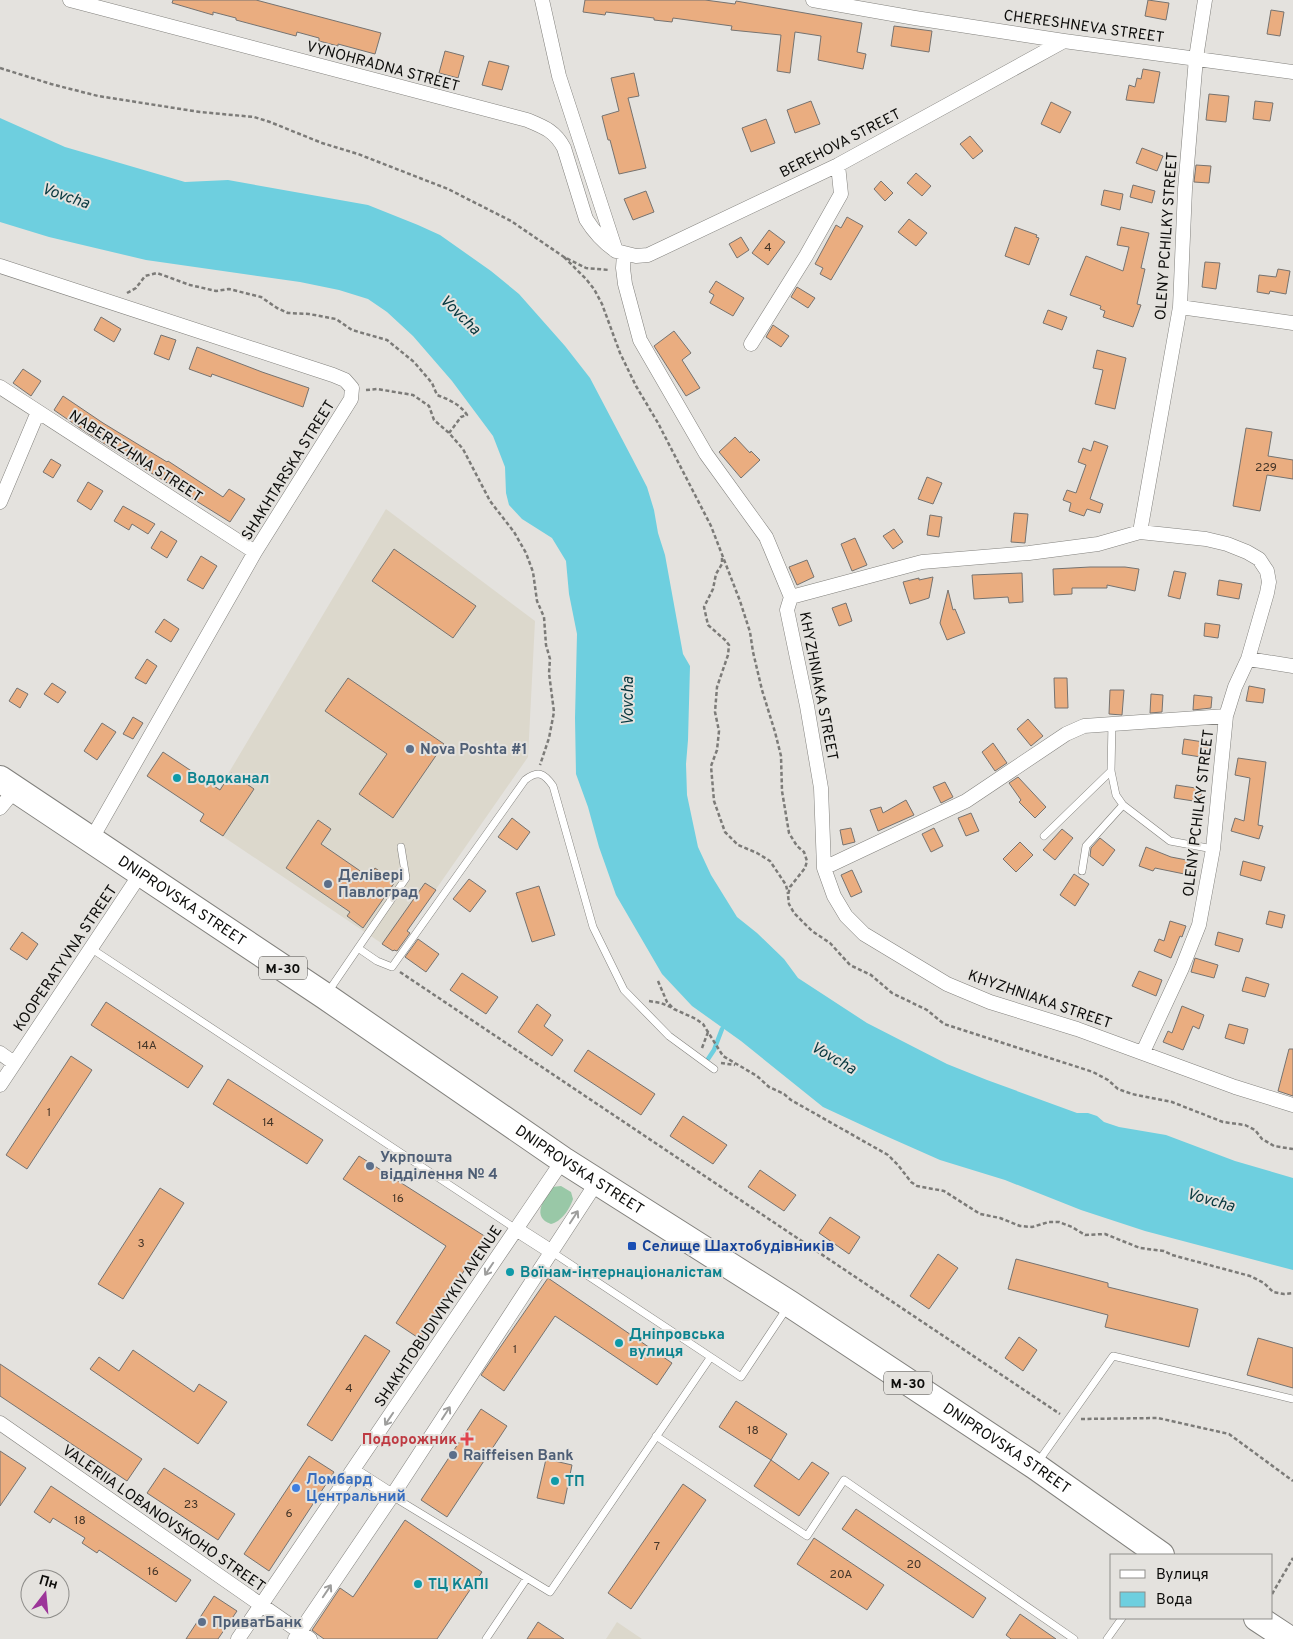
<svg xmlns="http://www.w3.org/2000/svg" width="1293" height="1639" viewBox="0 0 1293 1639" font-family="Overpass,sans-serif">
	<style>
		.built { fill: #dcd8cc }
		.green { fill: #99c8a7 }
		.water { fill: #6ecfdf }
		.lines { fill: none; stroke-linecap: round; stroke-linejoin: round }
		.stream { stroke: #6ecfdf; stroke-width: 4.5 }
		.building { fill: #eaad80; stroke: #767370 }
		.lane-casing { stroke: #82817d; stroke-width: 8 }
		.street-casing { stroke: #82817d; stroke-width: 15 }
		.highway-casing { stroke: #82817d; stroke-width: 28 }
		.path { stroke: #7c7b78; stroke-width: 2.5; stroke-dasharray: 4 2.5; stroke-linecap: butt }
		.lane { stroke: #fff; stroke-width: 7 }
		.street { stroke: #fff; stroke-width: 14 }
		.highway { stroke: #fff; stroke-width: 26 }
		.oneway { stroke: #9e9e9d }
		.service-dot { fill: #5c6f8a; stroke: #e4e2de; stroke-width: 2 }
		.culture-dot { fill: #0f9aa8; stroke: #e4e2de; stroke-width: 2 }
		.transit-dot { fill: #1a4fb4; stroke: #e4e2de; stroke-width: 2 }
		.health-dot { fill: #e0444e; stroke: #e4e2de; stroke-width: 2 }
		.shop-dot { fill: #3f7fe0; stroke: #e4e2de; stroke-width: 2 }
		.labels { text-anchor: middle; stroke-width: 4; stroke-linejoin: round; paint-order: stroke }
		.number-label { font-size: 12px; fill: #443528 }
		.shield { fill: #e4e2de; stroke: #4e4d4a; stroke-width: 1 }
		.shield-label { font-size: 14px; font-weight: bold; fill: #0d0d0b }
		.street-label { font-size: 15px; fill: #0d0d0b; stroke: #e4e2de }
		.service-label { font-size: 15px; font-weight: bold; fill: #4e5e75; stroke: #e4e2de; text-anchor: start }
		.culture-label { font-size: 15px; font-weight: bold; fill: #0d838f; stroke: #e4e2de; text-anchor: start }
		.transit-label { font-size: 15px; font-weight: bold; fill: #164399; stroke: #e4e2de; text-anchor: start }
		.health-label { font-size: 15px; font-weight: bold; fill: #be3a42; stroke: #e4e2de; text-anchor: end }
		.shop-label { font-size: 15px; font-weight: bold; fill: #366cbe; stroke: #e4e2de; text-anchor: start }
		.water-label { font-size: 16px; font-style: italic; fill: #07373e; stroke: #e4e2de }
	</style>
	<rect width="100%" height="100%" fill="#e4e2de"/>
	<path class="built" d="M386,509L535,621L528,757L393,951L200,821Z
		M617,1622L642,1639H606Z"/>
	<path class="green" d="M561,1186L571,1192L573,1199C570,1209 561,1222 551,1224C531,1217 544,1199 552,1187Z"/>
	<path class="water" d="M0,118L65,147L185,182L228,180L368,205L418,225L440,235L491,271L519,294L565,346L590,378L632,458L647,487L654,510L658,533L665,555L683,654L690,666L688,740L686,764L687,795L698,847L711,875L737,917L757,933L784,959L798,978L867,1023L947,1064L987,1080L1077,1113H1088L1097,1116L1104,1122L1119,1127L1166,1135L1235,1161L1293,1178V1270L1145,1231L1081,1210L1005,1180L940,1160L879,1133L823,1107L741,1041L692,1006L662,974L616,895L599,847L588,807L576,774L575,718L577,634L569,594L566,561L552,538L522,519L509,505L506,493L505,467L493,436L452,381L413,336L387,312L368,299L339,290L300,282L146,260L49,237L0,222Z"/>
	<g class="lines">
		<path class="stream" d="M708,1059L714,1050L722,1029"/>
	</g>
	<path class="building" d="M173,0H256L381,33L375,54L338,44V46L319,41V38L297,32L296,36L236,20V18L213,12V15L172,3Z
		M585,0H705L735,4L736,1L862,23L857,52L866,54L863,69L818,60L821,36L795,32L790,73L777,71L781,35L731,30L732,26L673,18L672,22L654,20V18L606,12L605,15L583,12Z
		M1148,0L1169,3L1166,20L1145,16Z
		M1271,10L1284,12L1280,36L1267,34Z
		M894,26L932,31L929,52L891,46Z
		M445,51L464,56L458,78L439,73Z
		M489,61L509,66L502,90L482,85Z
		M1143,69L1160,72L1154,103L1126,100L1129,85L1135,87L1137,78L1141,79Z
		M634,73L639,96L628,98L646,168L619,174L610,140H608L602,116L619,111L611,78Z
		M1209,94L1229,96L1226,122L1206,120Z
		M811,101L820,124L795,133L787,110Z
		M1255,101L1273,103L1270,121L1253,119Z
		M1051,102L1071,112L1060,133L1041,124Z
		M766,119L775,143L751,152L742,128Z
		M970,136L983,151L973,159L960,144Z
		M1142,148L1163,156L1157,171L1136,163Z
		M1196,165L1211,166L1209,183L1194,182Z
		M916,173L931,186L922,196L907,183Z
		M881,181L893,193L885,201L874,189Z
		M1133,185L1155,191L1152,203L1130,197Z
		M1104,190L1123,194L1120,210L1101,205Z
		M646,191L654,212L633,220L624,199Z
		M847,217L863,226L831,280L820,274L823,268L815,264L836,225L841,228Z
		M909,219L927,233L916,246L898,232Z
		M1015,227L1037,235L1036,237L1039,238L1029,265L1005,256Z
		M1121,227L1149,233L1141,268L1145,269L1137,304L1141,305L1133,327L1103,317L1105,311L1100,309L1101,306L1070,295L1086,256L1123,271L1129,247L1117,245Z
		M769,230L785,242L768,265L752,253Z
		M741,237L749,250L737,258L729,244Z
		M1205,262L1220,263L1216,289L1202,287Z
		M1278,269L1290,271L1286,294L1270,291L1269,294L1257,292L1259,275L1276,277Z
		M716,281L744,298L733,316L710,303L714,295L709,292Z
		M797,287L815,298L808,308L791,297Z
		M1048,310L1067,317L1062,330L1043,323Z
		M101,317L121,329L114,342L94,330Z
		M773,325L789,336L781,347L766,337Z
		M674,331L691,353L682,360L700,388L686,396L654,346Z
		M161,335L176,340L169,360L154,354Z
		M197,347L262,372L309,388L303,407L212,374L211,377L189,369Z
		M1097,350L1126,358L1115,409L1095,404L1103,370L1093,368Z
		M23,369L41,381L31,396L13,383Z
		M63,396L103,423L167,462L168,461L223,497L229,489L245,499L230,522L87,433L54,410Z
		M1246,428L1272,432L1268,456L1293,460V479L1267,475L1260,511L1233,506Z
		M735,437L750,453L751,451L760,460L741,478L719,452Z
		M1094,441L1108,446L1090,499L1103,504L1100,513L1087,509L1084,516L1069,511L1071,503L1063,500L1067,490L1076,493L1086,465L1078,462L1083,448L1091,451Z
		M51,459L61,465L53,478L43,472Z
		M927,477L942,483L933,504L918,499Z
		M88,482L103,491L91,510L77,501Z
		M123,506L155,524L148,534L132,524L129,530L114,521Z
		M1014,513L1028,514L1025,543L1011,542Z
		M930,515L942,517L939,537L927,535Z
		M894,529L903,542L893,549L883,536Z
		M161,531L177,541L167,558L151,548Z
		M855,538L867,565L852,571L841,544Z
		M394,549L476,606L453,638L372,581Z
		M201,556L217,566L203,589L187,580Z
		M807,560L814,577L797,585L789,567Z
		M1090,567H1125L1139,569L1135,591L1107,585V588H1072V594L1054,595L1053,569Z
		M1174,571L1186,573L1180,599L1168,596Z
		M1022,573L1023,602L1009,603L1008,597L974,599L972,575Z
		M933,577L929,598L910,604L903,582L919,578V580Z
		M1219,580L1242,584L1239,599L1217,595Z
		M948,590L953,610L955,609L965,633L947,640L940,623Z
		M846,603L852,621L839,626L832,608Z
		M164,619L179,629L171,642L155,632Z
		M1205,623L1220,625L1218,638L1204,636Z
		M147,659L157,666L146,684L135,678Z
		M348,678L444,744L393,818L359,794L387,754L325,711Z
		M1054,678H1067L1068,708H1055Z
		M52,683L66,692L58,703L44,694Z
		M1249,686L1265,689L1263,703L1246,701Z
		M17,688L28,694L20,708L9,701Z
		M1110,690H1124L1122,715L1109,714Z
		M1151,694L1163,695L1162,712L1150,713Z
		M1194,695L1212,697L1211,708L1193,710Z
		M133,717L143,723L133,739L123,734Z
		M1028,719L1043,736L1031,746L1017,729Z
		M102,723L116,732L97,760L84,751Z
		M1184,739L1210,743L1207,758L1182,754Z
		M993,743L1007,763L995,771L982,752Z
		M163,752L220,790L231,773L254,789L223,836L200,821L204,814L147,776Z
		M1238,758L1266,762L1258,825L1263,826L1259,839L1231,831L1235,818L1244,821L1250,778L1235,775Z
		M1018,777L1046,807L1035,818L1019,802L1021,800L1009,783Z
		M945,782L953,797L941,803L933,787Z
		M1176,785L1202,789L1200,802L1174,798Z
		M906,800L914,815L878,831L870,810L881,807L883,813Z
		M971,813L979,831L966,836L958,818Z
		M512,818L530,832L517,850L498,837Z
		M318,820L331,829L321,844L369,877L375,868L395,882L363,928L347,916L350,912L286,868Z
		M851,828L855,842L843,845L840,830Z
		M934,828L943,846L931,852L922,834Z
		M1062,829L1073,838L1055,860L1043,850Z
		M1100,838L1115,850L1103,866L1090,856L1091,848Z
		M1020,842L1033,855L1016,872L1003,859Z
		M1146,847L1171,857L1197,862L1194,876L1155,868L1153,871L1139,866Z
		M1243,861L1265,867L1261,881L1240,875Z
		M852,870L862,892L851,897L841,875Z
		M1074,874L1089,884L1075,906L1060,895Z
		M469,879L486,891L470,912L453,899Z
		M425,883L436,890L407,931L410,933L397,951L394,950L393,951L382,944Z
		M539,886L555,935L532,942L516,893Z
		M1269,911L1285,915L1282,928L1266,924Z
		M1170,921L1186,926L1182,937L1180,936L1171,958L1154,951L1159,939L1164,941Z
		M22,932L38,944L27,960L10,949Z
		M1218,932L1243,939L1239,952L1215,945Z
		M418,939L439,954L426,972L405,957Z
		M1195,958L1218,965L1214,978L1191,972Z
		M1139,971L1162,980L1156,996L1132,986Z
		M462,973L498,997L486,1014L450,990Z
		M1246,977L1269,984L1265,997L1242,991Z
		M106,1002L203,1066L188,1088L91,1025Z
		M537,1004L551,1015L544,1026L563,1040L552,1056L518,1032Z
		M1182,1006L1204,1015L1199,1029L1193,1026L1183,1050L1163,1042L1168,1031L1172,1033Z
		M1229,1024L1248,1029L1244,1044L1225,1038Z
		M1289,1049H1293V1096L1278,1091Z
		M588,1050L655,1094L641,1115L574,1071Z
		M71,1056L92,1070L27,1169L6,1155Z
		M228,1079L323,1140L307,1164L213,1104Z
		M683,1116L727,1145L713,1164L670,1136Z
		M359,1156L486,1237L420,1339L396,1323L446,1246L343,1179Z
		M760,1170L796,1195L784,1211L748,1187Z
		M160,1188L184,1203L123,1299L98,1284Z
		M830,1217L860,1237L849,1254L819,1233Z
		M938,1254L958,1268L929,1309L910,1296Z
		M1016,1259L1108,1283V1287L1198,1309L1189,1347L1105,1327L1108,1315L1008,1289Z
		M548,1278L672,1363L657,1385L555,1316L504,1391L481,1375Z
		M365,1335L390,1351L332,1441L307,1425Z
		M1019,1337L1037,1350L1023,1371L1005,1358Z
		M1258,1338L1293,1348V1388L1247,1375Z
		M133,1350L194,1392L199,1384L227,1402L198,1444L90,1369L99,1357L119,1371Z
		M0,1364L142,1459L127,1481L0,1396Z
		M736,1401L787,1434L771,1460L719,1427Z
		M481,1409L507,1426L447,1517L421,1500Z
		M0,1451L26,1468L0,1506Z
		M309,1456L334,1472L269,1571L244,1554Z
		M546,1459L572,1465L564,1504L537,1498Z
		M771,1460L799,1480L812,1462L829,1473L799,1516L754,1486Z
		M164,1468L235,1514L218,1540L147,1493Z
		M683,1484L706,1500L631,1609L608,1593Z
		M51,1486L191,1580L176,1602L99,1550L97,1553L82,1543L85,1538L53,1518L50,1523L34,1512Z
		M856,1509L986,1598L973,1618L842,1529Z
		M405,1520L482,1572L437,1639H324L317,1634L312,1630L340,1588L353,1597Z
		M814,1538L884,1585L867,1610L797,1564Z
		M214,1596L237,1611L218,1639H186Z
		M1020,1614L1056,1639H1011L1006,1635Z
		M538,1622L564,1639H527Z"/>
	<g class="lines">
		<g class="lane-casing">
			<path id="lane" d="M1112,723L1111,771L1116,795L1123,805L1170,841L1213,849
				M1044,836L1111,771
				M1082,871L1086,846L1123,805
				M358,948L377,961L392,967L525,780C538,770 544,773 553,786L593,927L624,990L669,1036L714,1069
				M92,949L516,1229
				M328,992L406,878L401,847
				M552,1252L741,1377L787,1308
				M656,1436L807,1536L844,1480L1074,1639
				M1038,1462L1113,1356L1293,1399
				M392,1496L550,1592L710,1358
				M486,1639L527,1578
				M1107,1639L1122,1618"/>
		</g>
		<g class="street-casing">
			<path id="street" d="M70,0L527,120C544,127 555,131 564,148L586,219C594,232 603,242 616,251
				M542,0L559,76L616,251L636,256L648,255L838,165L1064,41
				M813,0L915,18L1064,41L1293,72
				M624,254L623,268L625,284L640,340L706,454L766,537L791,597
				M0,266L333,375L345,380L352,388L351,399L255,552L91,840
				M1180,307L1293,323
				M751,344L806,256L841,194L838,165
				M0,387L255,552
				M0,502L38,412
				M1140,532L1180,307L1185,189L1196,58L1205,0
				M791,597L787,610L807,706L821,788L824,868L834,896L846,916L864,934L947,984L990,1002L1077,1029L1235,1087L1293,1105
				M791,597L922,562L1029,553L1098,544L1140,532L1206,539L1227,544L1247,552L1259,559L1267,571L1269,582L1267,593L1248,659L1293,666
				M0,808L15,790
				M824,868L966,801L1066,734L1084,726L1226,716
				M1143,1052L1182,968L1199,925L1213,849L1226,716L1235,687L1248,659
				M0,1053L14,1063
				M0,1085L141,873
				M516,1229L552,1252
				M0,1423L310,1639
				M353,1471L392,1496
				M238,1639L563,1160
				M295,1639L392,1496L597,1182"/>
		</g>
		<g class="highway-casing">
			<g id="highway">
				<path id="s1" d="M0,779L325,996L563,1160L790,1304L1035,1466L1161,1555"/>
				<path d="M1257,1618L1289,1639"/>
			</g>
		</g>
		<path class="path" d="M0,68L51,84L98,96L200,112L254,117L270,122L322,143L358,154L448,189L511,221L564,257L586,268L609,270
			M564,257L586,279L594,289L602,304L620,353L636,386L658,423L711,526L740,601L750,632L753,652L762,690L775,732L781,756L782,791L789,833L797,846L804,852L807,861L805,868L790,887L788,895L789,904L794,913L812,931L830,943L850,965L871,975L892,993L927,1010L944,1024L1093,1072L1108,1080L1118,1089L1132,1094L1172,1102L1223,1122L1245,1125L1255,1130L1262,1139L1274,1146L1293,1149
			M127,293L136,288L145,276L157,273L190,285L216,291L229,289L261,297L277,308L288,313L309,314L336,319L352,330L387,340L414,362L432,383L437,395C448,399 461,405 467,415L461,417L449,433
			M366,390L377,389L413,395L429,406L434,420L449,433L463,449L490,501L514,532L526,553L533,572L537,601L544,617L546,645L550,659L549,673L554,712L549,738L540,765
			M722,558V564L716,574L713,589L704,607L708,625L725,640L729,645L728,655L717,687L715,712L719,731L717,750L711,766L714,801L725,832L738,845L757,853L770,861L786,885L788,894
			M400,972L1060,1414
			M658,981L667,1002L674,1009L696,1019L703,1024L723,1056L757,1076L769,1087L784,1094L791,1100L888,1155L898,1165L911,1182L917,1186L944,1191L980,1214L1000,1218L1020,1226L1032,1227L1049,1222H1059L1072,1227L1085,1235L1105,1234L1140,1248L1164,1251L1172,1255L1250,1276L1264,1283L1273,1292L1284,1294L1293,1293
			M649,1001L661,1003L673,1008
			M702,1048L708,1032
			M721,1063L735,1065
			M1081,1419L1158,1418L1229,1434L1293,1481
			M1272,1594L1293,1558"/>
		<use href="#lane" class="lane"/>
		<use href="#street" class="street"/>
		<use href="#highway" class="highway"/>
	</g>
	<defs><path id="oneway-shaft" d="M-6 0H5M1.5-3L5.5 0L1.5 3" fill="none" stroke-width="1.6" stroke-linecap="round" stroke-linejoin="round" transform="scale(1.25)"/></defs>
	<g class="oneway">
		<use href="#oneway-shaft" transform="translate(574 1217) rotate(-57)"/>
		<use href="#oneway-shaft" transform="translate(489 1269) rotate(124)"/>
		<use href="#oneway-shaft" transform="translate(446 1413) rotate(-57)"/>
		<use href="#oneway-shaft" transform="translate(389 1419) rotate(124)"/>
		<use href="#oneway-shaft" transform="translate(327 1591) rotate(-56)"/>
	</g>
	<g class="service-dot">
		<circle cx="410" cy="749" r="5"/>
		<circle cx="328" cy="884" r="5"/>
		<circle cx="370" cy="1166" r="5"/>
		<circle cx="453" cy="1455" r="5"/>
		<circle cx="202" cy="1622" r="5"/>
	</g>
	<g class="culture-dot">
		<circle cx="177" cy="778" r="5"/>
		<circle cx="510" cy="1272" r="5"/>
		<circle cx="619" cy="1343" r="5"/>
		<circle cx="555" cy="1481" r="5"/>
		<circle cx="418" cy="1584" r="5"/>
	</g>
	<rect class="transit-dot" x="627" y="1241" width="10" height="10" rx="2.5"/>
	<path class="health-dot" d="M464.5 1431.5h5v5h5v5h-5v5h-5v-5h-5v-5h5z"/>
	<circle class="shop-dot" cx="296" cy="1488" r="5"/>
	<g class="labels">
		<g class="number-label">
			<text x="768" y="251">4</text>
			<text x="1266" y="471">229</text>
			<text x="147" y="1049">14А</text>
			<text x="49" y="1116">1</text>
			<text x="268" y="1126">14</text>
			<text x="398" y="1202">16</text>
			<text x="141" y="1247">3</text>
			<text x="515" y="1353">1</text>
			<text x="349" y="1392">4</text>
			<text x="753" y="1434">18</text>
			<text x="191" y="1508">23</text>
			<text x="289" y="1517">6</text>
			<text x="80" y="1524">18</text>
			<text x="657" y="1550">7</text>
			<text x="914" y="1568">20</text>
			<text x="153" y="1575">16</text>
			<text x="841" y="1578">20А</text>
		</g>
		<g class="shield">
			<rect x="259" y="956.5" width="48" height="23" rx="4"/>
			<rect x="884" y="1371.5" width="48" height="23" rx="4"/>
		</g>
		<g class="shield-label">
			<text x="283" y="973">М-30</text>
			<text x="908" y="1388">М-30</text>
		</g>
		<g class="street-label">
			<text transform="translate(1084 26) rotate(8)" y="5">CHERESHNEVA STREET</text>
			<text transform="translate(383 66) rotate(15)" y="5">VYNOHRADNA STREET</text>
			<text transform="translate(840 143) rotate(-27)" y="5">BEREHOVA STREET</text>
			<text transform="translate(1166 236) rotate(-86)" y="5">OLENY PCHILKY STREET</text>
			<text transform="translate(136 456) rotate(33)" y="5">NABEREZHNA STREET</text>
			<text transform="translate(288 470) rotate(-58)" y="5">SHAKHTARSKA STREET</text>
			<text transform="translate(819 686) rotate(79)" y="5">KHYZHNIAKA STREET</text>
			<text transform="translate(1198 813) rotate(-83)" y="5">OLENY PCHILKY STREET</text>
			<text dy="5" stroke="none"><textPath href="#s1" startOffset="219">DNIPROVSKA STREET</textPath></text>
			<text transform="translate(65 958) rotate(-56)" y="5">KOOPERATYVNA STREET</text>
			<text transform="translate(1040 999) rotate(19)" y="5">KHYZHNIAKA STREET</text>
			<text dy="5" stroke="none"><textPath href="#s1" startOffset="699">DNIPROVSKA STREET</textPath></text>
			<text transform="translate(438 1316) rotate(-56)" y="5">SHAKHTOBUDIVNYKIV AVENUE</text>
			<text dy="5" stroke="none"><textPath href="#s1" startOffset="1209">DNIPROVSKA STREET</textPath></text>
			<text transform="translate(164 1518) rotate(35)" y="5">VALERIIA LOBANOVSKOHO STREET</text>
		</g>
		<g class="service-label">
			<text x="420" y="754">Nova Poshta #1</text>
			<text x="338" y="880">Делівері<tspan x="338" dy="17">Павлоград</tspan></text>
			<text x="380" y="1162">Укрпошта<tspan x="380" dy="17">відділення № 4</tspan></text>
			<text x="463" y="1460">Raiffeisen Bank</text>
			<text x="212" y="1627">ПриватБанк</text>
		</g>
		<g class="culture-label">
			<text x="187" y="783">Водоканал</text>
			<text x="520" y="1277">Воїнам-інтернаціоналістам</text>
			<text x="629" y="1339">Дніпровська<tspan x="629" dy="17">вулиця</tspan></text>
			<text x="565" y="1486">ТП</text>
			<text x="428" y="1589">ТЦ КАПІ</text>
		</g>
		<g class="transit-label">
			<text x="642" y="1251">Селище Шахтобудівників</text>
		</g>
		<g class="health-label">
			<text x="457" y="1444">Подорожник</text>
		</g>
		<g class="shop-label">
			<text x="306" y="1484">Ломбард<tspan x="306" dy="17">Центральний</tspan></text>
		</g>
		<g class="water-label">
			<text transform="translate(66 195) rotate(19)" y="6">Vovcha</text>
			<text transform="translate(461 314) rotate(44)" y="6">Vovcha</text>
			<text transform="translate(627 701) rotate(-90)" y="6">Vovcha</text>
			<text transform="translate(834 1057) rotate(30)" y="6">Vovcha</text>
			<text transform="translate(1211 1199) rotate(16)" y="6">Vovcha</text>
		</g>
	</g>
	<rect x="1110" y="1554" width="162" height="65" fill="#e4e2de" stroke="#8e8d8a"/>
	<rect x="1120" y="1570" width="25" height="8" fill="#ffffff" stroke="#8e8d8a"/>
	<text x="1156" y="1579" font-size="15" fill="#0d0d0b">Вулиця</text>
	<rect x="1120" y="1592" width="25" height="15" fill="#6ecfdf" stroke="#8e8d8a"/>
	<text x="1156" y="1604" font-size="15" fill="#0d0d0b">Вода</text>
	<g transform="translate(45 1594) rotate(16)"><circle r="24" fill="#e4e2de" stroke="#8e8d8a"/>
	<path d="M0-4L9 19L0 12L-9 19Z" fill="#9c3599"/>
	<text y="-8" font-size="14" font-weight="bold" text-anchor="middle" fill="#0d0d0b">Пн</text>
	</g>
</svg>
